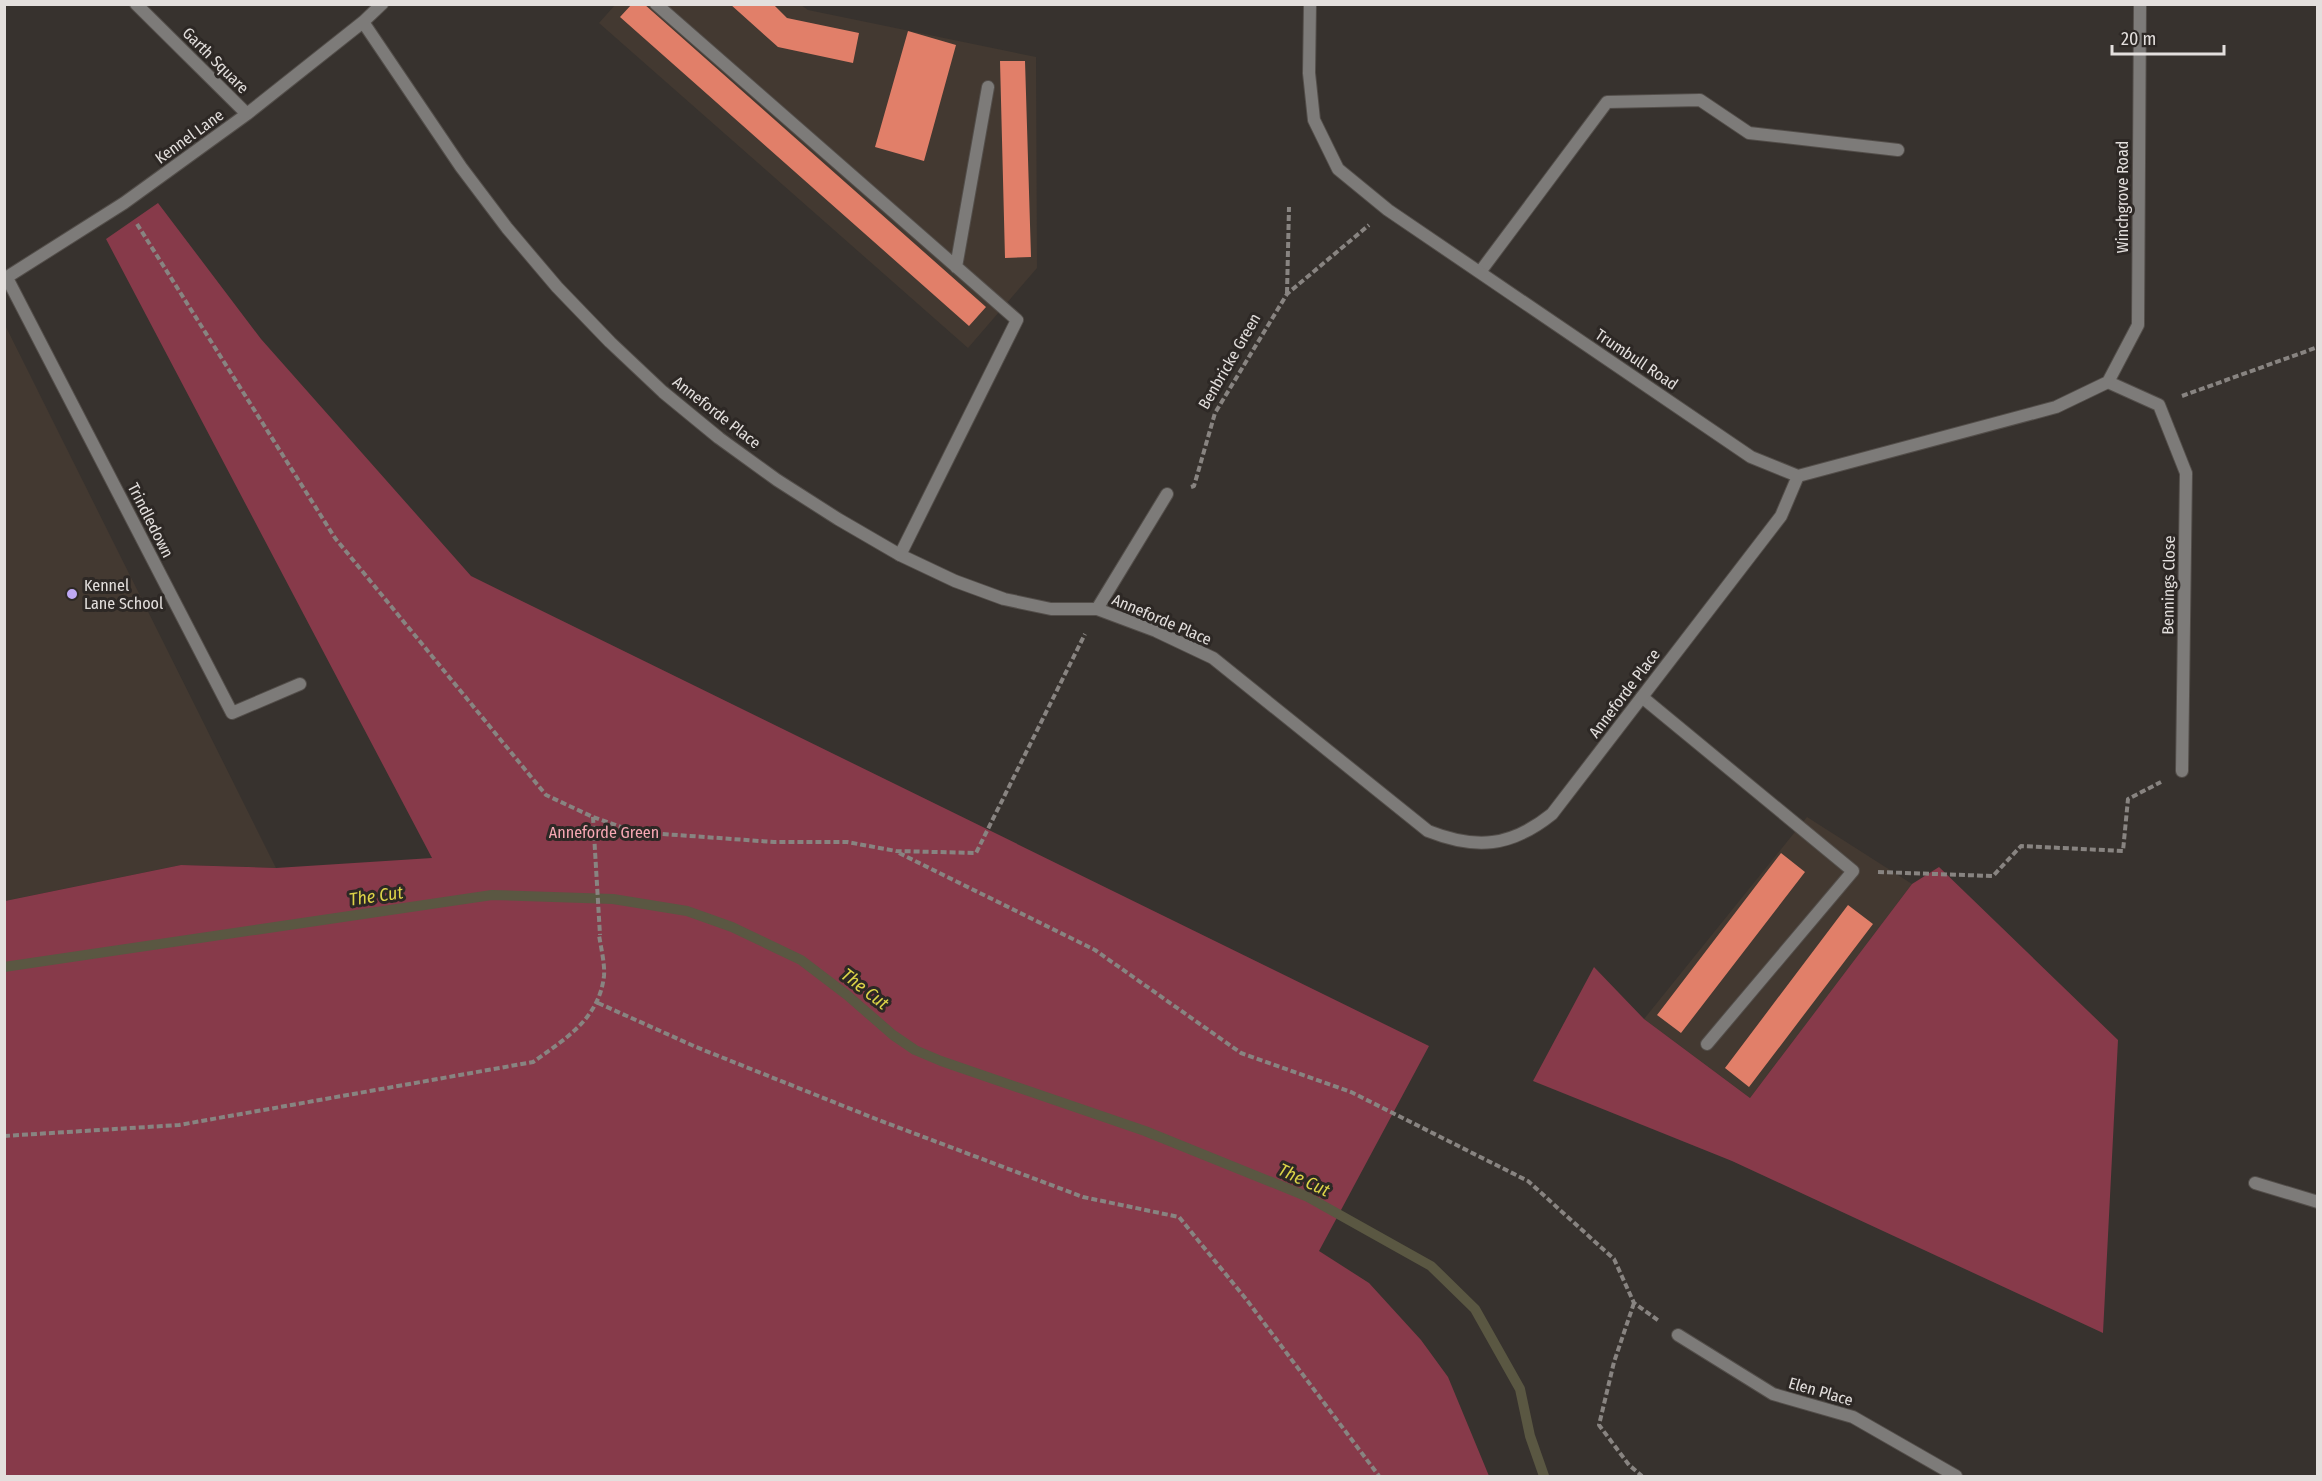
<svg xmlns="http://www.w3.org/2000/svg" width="2322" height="1481" viewBox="0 0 2322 1481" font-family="'Fira Sans Condensed',sans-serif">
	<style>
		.built { fill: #433931 }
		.green { fill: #873a4a }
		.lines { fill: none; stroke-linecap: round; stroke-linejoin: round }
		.stream { stroke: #5a5742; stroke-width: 10 }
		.building { fill: #e17f69 }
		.service-casing { stroke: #534e4a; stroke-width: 14 }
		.minor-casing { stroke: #534e4a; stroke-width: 14 }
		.path { stroke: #888481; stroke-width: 4; stroke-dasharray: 6 3; stroke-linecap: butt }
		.service { stroke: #7d7b79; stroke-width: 12 }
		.minor { stroke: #7d7b79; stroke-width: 12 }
		.poi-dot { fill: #bfa9f4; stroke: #2d2825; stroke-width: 2 }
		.labels { text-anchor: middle; stroke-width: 6; stroke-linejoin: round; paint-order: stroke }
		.street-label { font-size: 16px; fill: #e3dfdd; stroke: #2d2825 }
		.poi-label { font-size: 16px; fill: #e3dfdd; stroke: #2d2825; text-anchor: start }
		.park-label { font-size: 16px; fill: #f7a8b4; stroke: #2d2825 }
		.water-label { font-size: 18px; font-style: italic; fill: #ddd448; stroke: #2d2825 }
	</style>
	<rect width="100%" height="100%" fill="#37322e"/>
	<path class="built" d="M615,5H801L808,10L1036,57L1037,268L968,348L599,23Z
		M4,323L276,868L181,865L5,901Z
		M1807,817L1912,884L1750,1098L1644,1019Z"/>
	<path class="green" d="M158,203L261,339L471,576L1429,1046L1319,1251L1369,1283L1421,1340L1448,1377L1489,1476H5V901L181,865L276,868L432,858L106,239Z
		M1939,867L2118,1040L2103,1333L1732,1161L1533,1081L1594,967L1644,1019L1750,1098L1912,884Z"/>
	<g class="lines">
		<path class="stream" d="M4,967L492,895L613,899L687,911L732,927L801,960L847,995L893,1035L915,1050L941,1061L1145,1131L1306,1196L1431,1266L1475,1309L1520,1389L1530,1436L1544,1476"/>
	</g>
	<path class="building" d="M632,4H644L986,307L969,326L620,17Z
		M730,4H773L787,18L859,33L853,63L778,47Z
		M908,31L956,45L924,161L875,147Z
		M1000,61H1025L1031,257L1005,258Z
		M1781,853L1805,872L1681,1033L1657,1015Z
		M1848,905L1873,924L1749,1087L1725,1068Z"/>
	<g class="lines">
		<g class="service-casing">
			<path id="service" d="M656,4L1017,320L900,555
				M956,267L988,87
				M1480,272L1607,102L1700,100L1749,133L1898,150
				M1642,697L1853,871L1707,1044"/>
		</g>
		<g class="minor-casing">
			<path id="minor" d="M136,4L247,114
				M1310,4L1309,73L1314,120L1338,169L1388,210L1751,457L1798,476L2056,407L2108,382
				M363,22L461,167L507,228L557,287L610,342L663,392L719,438L777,480L838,519L900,555L955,581L1004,599L1051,609H1097L1156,631L1213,658L1428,831C1476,850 1511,847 1552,814L1781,516L1798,476
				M7,278L232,713L300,684
				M4,279L124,203L247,114L363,22L382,4
				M2108,382L2159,405L2186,473L2182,771
				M2108,382L2138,325L2140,4
				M1097,609L1167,494
				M2255,1183L2318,1202
				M1678,1335L1773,1394L1853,1417L1956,1476"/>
		</g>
		<path class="path" d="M137,224L335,538L546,795L593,817L635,832L774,842H847L896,851L976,853L1085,634
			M1287,293L1289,207
			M2182,396L2318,347
			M1191,487L1194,486L1215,413L1287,294L1369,225
			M593,817L600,935
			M899,853L1095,950L1241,1053L1351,1092L1528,1181L1614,1259L1634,1303L1659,1321
			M1878,872L1993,876L2021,846L2123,851L2128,799L2161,782
			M598,1003L696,1047L876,1119L1083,1197L1179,1217L1246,1299L1379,1476
			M4,1136L179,1125L533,1062C565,1039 599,1019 604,976C605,964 601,948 599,935
			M1634,1303L1614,1362L1599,1425L1629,1465L1642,1476"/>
		<use href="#service" class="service"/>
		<use href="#minor" class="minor"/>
	</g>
	<circle class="poi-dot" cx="72" cy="594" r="6"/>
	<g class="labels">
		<g class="street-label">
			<text transform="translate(216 60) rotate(45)" y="6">Garth Square</text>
			<text transform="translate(189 136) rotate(-36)" y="6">Kennel Lane</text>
			<text transform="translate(2122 197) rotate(-90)" y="6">Winchgrove Road</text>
			<text transform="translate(1637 359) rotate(34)" y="6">Trumbull Road</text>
			<text transform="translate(1229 361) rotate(-60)" y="6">Benbricke Green</text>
			<text transform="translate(717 412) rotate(38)" y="6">Anneforde Place</text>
			<text transform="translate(151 520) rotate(63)" y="6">Trindledown</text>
			<text transform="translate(2168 585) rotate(-89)" y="6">Bennings Close</text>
			<text transform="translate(1162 619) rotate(23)" y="6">Anneforde Place</text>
			<text transform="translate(1624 693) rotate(-53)" y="6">Anneforde Place</text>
			<text transform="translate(1821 1391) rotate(16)" y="6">Elen Place</text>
		</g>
		<g class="poi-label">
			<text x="84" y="591">Kennel<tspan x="84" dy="18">Lane School</tspan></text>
		</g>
		<g class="park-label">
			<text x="604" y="838">Anneforde Green</text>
		</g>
		<g class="water-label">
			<text transform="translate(376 896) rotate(-8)" y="6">The Cut</text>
			<text transform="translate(865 989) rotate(38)" y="6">The Cut</text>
			<text transform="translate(1304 1180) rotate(25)" y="6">The Cut</text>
		</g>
	</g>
	<rect width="2322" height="1481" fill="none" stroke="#e3dfdd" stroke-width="12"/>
	<path d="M2112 45v9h112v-9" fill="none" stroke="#e3dfdd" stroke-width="3"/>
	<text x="2121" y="45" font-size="18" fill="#e3dfdd" stroke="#2d2825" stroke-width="4.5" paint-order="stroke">20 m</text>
</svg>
